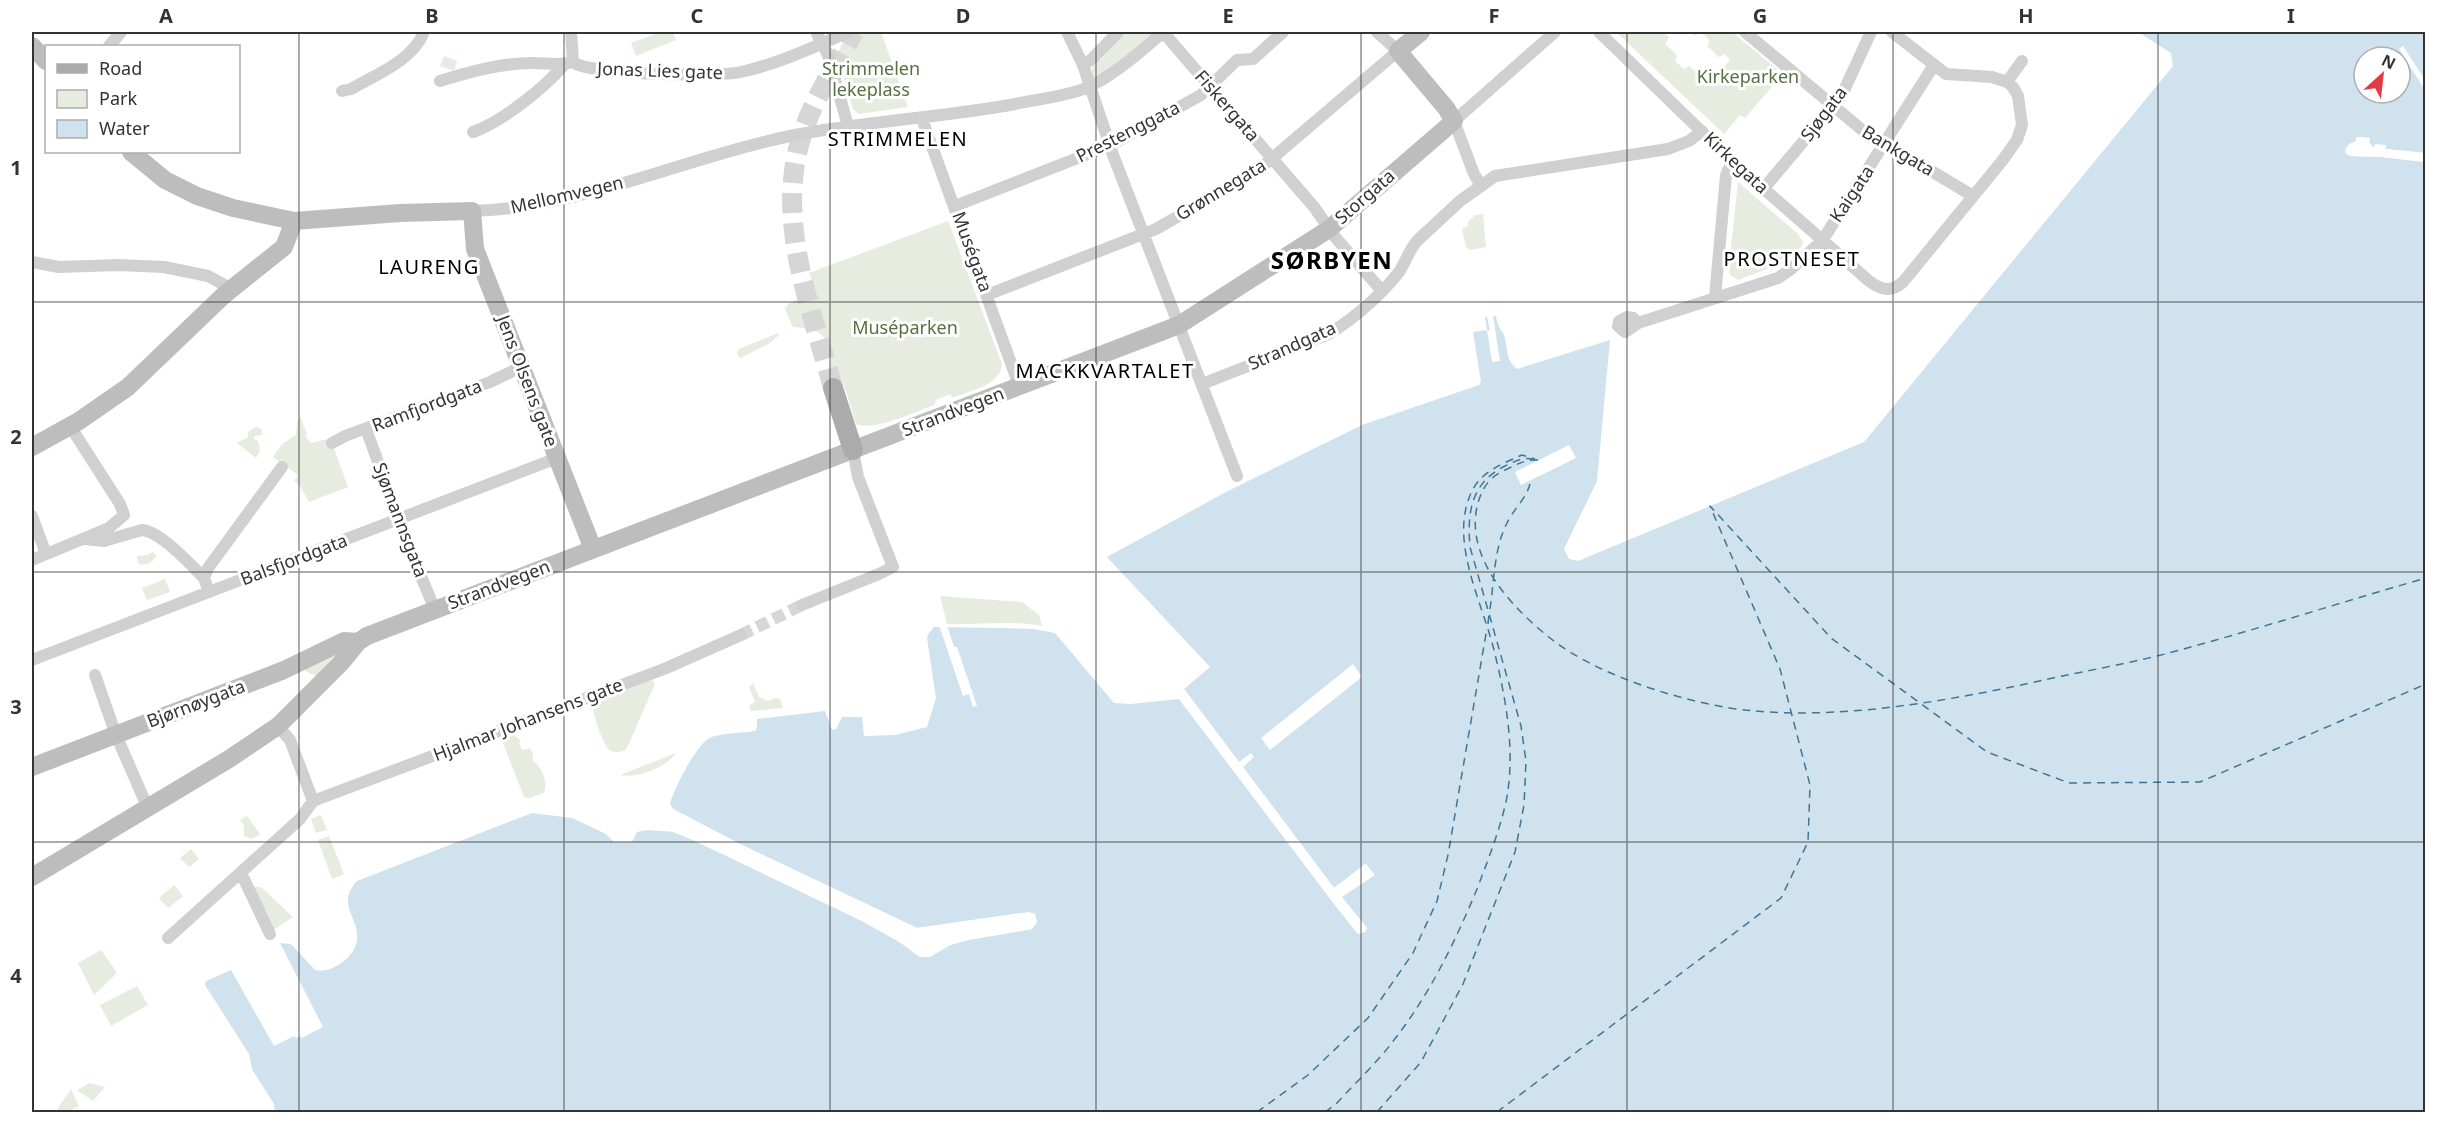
<svg xmlns="http://www.w3.org/2000/svg" width="2457" height="1144" viewBox="0 0 2457 1144" font-family="'Noto Sans',sans-serif">
	<style>
		.green { fill: #e6ecdf }
		.water { fill: #cfe2ee; fill-rule: evenodd }
		.pier { fill: #fff }
		.lines { fill: none; stroke-linecap: round; stroke-linejoin: round }
		.ferry { stroke: #3f7597; stroke-width: 1.5; stroke-dasharray: 8 6; stroke-linecap: butt }
		.street-tunnel { stroke: #d6d6d6; stroke-width: 12; stroke-dasharray: 12 6; stroke-linecap: butt }
		.primary-tunnel { stroke: #d6d6d6; stroke-width: 20; stroke-dasharray: 20 10; stroke-linecap: butt }
		.street { stroke: #d0d0d0; stroke-width: 12 }
		.secondary { stroke: #bdbdbd; stroke-width: 18 }
		.primary { stroke: #ababab; stroke-width: 20 }
		.grid { fill: none; stroke: #333; stroke-width: 1.5; stroke-opacity: 0.55 }
		.labels { text-anchor: middle; stroke-width: 6; stroke-linejoin: round; paint-order: stroke }
		.park-label { font-size: 18px; fill: #56703f; stroke: #fff }
		.street-label { font-size: 18px; fill: #333; stroke: #fff }
		.neighbourhood-label { font-size: 20px; letter-spacing: 1.5px; fill: #000; stroke: #fff }
		.district-label { font-size: 24px; font-weight: bold; letter-spacing: 1.5px; fill: #000; stroke: #fff }
		.neatline { fill: none; stroke: #333; stroke-width: 2 }
		.grid-label { font-size: 20px; text-anchor: middle; font-weight: bold; fill: #333 }
	</style>
	<rect width="100%" height="100%" fill="#fff"/>
	<path class="green" d="M661,32H673L676,40L636,56L631,43Z
		M860,32H881L908,107L859,114L853,109L837,54L844,40Z
		M1125,32H1155C1142,44 1109,77 1091,77L1093,63L1102,59L1106,53L1105,50Z
		M1616,32H1663L1669,37L1665,44L1677,55L1675,61L1684,69L1689,66C1699,75 1704,81 1719,80L1724,74V67L1730,59L1724,54L1719,57L1707,46L1710,41L1701,32L1695,36L1691,32H1732L1783,74L1745,118L1740,115L1724,134Z
		M444,56L457,61L454,71L440,66Z
		M1738,182L1798,234L1803,242L1801,247L1772,267L1738,280L1730,275L1729,266Z
		M1483,214L1486,247L1470,250L1466,247L1462,229L1468,226V222L1475,215Z
		M948,221L1002,364C1001,386 968,391 952,398L950,394L936,400L934,405C915,412 876,431 856,424L844,385L825,390L822,384C836,367 835,338 813,330C806,327 799,328 793,327L785,309L789,303L816,292L809,273Z
		M778,333L779,335L770,343L740,358L737,353L739,349Z
		M300,417L307,434L305,436L311,443L332,438L331,440L348,487L309,502L300,486L294,481L298,475L273,457L282,444L296,435L297,422Z
		M256,427L262,429V435L254,436V439L258,441L260,451L256,458L237,443L248,437V432Z
		M153,552L157,556L150,563L141,565L138,563L137,556L147,555Z
		M165,579L170,592L147,600L142,588Z
		M940,596L1022,602L1039,615L1042,626C1016,620 975,625 947,624Z
		M339,651L316,676L305,671L306,669Z
		M651,679L655,684L626,750C621,752 616,753 611,751C603,747 592,712 593,704L598,699Z
		M753,683L759,697L768,701L776,698L780,699L783,708L751,711L749,705L755,702L749,687Z
		M514,735L521,741L519,743L522,750L530,748L533,754V761C542,767 548,782 544,793L529,798L524,797L503,743L504,738Z
		M676,753C667,767 637,779 620,775Z
		M321,815L327,830L316,833L311,819Z
		M247,816L260,834L252,839L244,836V826L240,820Z
		M329,836L344,874L332,879L318,840Z
		M191,849L199,859L189,867L180,858Z
		M174,885L183,896L168,908L159,898Z
		M251,887H261L293,917L273,930Z
		M101,950L117,973L94,995L78,963Z
		M137,986L148,1005L111,1026L100,1005Z
		M90,1083L105,1087L93,1101L77,1090Z
		M71,1089L79,1106L67,1112L56,1111Z"/>
	<path class="water" d="M2138,32H2425V153L2385,149L2375,144L2374,149L2369,142L2370,138L2357,137L2356,141L2345,150L2351,156L2381,157L2425,162V1112H275L274,1104L252,1069L249,1054L205,985L206,981L231,970L274,1046L294,1036L296,1038L300,1036L302,1038L323,1027L280,943L291,944L315,970C332,974 355,957 357,940C360,917 335,905 357,881L532,813L572,818L606,834L614,842H632L637,832L647,830L676,832L862,921L901,943L920,957H930L950,945L968,940L1032,929L1036,917L1022,913L917,928L740,844L673,809L670,804C674,788 695,748 708,739C716,733 744,733 755,731L757,727V719L825,711L832,730L836,729L842,717H862L864,736L895,735L927,727L936,698L927,638L929,633L934,627L1003,628L1033,629L1055,633L1114,703L1131,704L1179,699L1358,933L1367,928L1341,897L1374,875L1365,864L1334,888L1184,689L1210,667L1107,557L1226,492L1362,425L1479,385L1481,382L1473,332L1487,330L1485,317L1496,316C1497,324 1499,327 1503,333C1509,346 1504,359 1517,369L1610,340L1597,481L1564,549L1569,559L1578,561L1864,442L2173,66L2171,53ZM2364,57H2400V93H2364Z"/>
	<path class="pier" d="M2032,32H2040V34L2060,32H2102L2034,42Z
		M2403,46L2425,80V90L2399,49Z
		M2356,137L2370,138L2369,142L2374,148L2375,144L2386,145V149L2425,153L2426,156L2385,152L2382,148L2378,147L2374,151L2366,141H2359L2348,150L2352,154H2381L2426,159L2425,162L2381,157L2351,156L2346,154L2345,150L2349,144L2356,141Z
		M1493,316L1500,361L1492,362L1487,330H1490L1487,317Z
		M1569,445L1576,458L1521,485L1515,472Z
		M939,625H947L954,647H957L977,706L973,707L969,694L963,696Z
		M1353,664L1362,677L1270,750L1261,738Z
		M1184,689L1239,762L1251,753L1254,757L1243,767L1334,888L1366,864L1375,875L1342,897L1367,928L1365,932L1358,934L1337,908L1179,699L1180,696L1360,931L1363,928L1339,896L1370,874L1365,868L1335,890H1332L1183,692Z
		M670,804L673,809L740,844L917,928L1029,912L1035,914L1037,922L1032,929L968,940L950,945L930,957H920L901,943L862,921L703,844L668,830H647L650,827H668L704,841L864,919L903,940L921,954H928L949,943L967,937L1031,926L1033,918L1031,916H1023L916,931L739,847L671,811L668,806Z"/>
	<g class="lines">
		<path class="ferry" d="M1538,460C1524,459 1514,466 1501,472C1488,479 1482,489 1478,503C1463,556 1512,608 1550,638C1598,677 1694,706 1755,711C1846,719 1946,701 2035,682C2078,672 2122,665 2165,654C2252,631 2339,603 2426,578
			M1490,609C1494,582 1494,550 1506,525C1512,511 1526,499 1530,484
			M1488,624L1489,614
			M1257,1112L1308,1075L1368,1018L1413,953L1437,901L1448,855L1487,628
			M1325,1112L1336,1104C1355,1083 1377,1063 1394,1040C1430,994 1455,942 1477,889C1488,860 1499,832 1506,802C1516,752 1506,699 1494,650C1482,601 1448,540 1472,491C1482,471 1502,464 1522,455L1535,459
			M1377,1112L1421,1062L1463,984L1515,852L1524,805L1526,761L1521,726L1470,547C1467,512 1471,483 1505,466C1514,462 1521,457 1532,459
			M1497,1112L1781,898L1808,842L1810,785L1780,669L1710,506L1831,638L1987,752L2069,783L2200,782L2426,684"/>
		<path class="street-tunnel" d="M741,635L802,605"/>
		<path class="primary-tunnel" d="M833,388C810,303 773,216 804,129C816,95 837,63 854,32"/>
		<path class="street" d="M571,32L573,62C587,75 718,77 741,72C778,64 814,47 848,32
			M816,32L828,55L848,126
			M1067,32L1083,65L1113,155L1237,476
			M1163,32L1314,207L1335,237L1382,291
			M1599,32L1732,161L1869,281C1881,290 1891,293 1903,282L2002,161L2017,140L2022,125L2018,96L2013,87L2007,82L1992,77L1946,74L1892,32
			M1745,32L1873,139L1898,151L1973,196
			M109,46L121,32
			M1083,65L1092,59L1118,32
			M440,81C469,72 501,63 532,63C547,63 559,66 573,62
			M2007,82L2022,61
			M342,91L351,89C377,74 412,61 424,32
			M922,119L1019,385
			M473,132C503,121 543,89 564,65
			M1480,184L1474,174L1454,121L1555,32
			M1764,188L1841,97L1871,32
			M955,206L1111,145L1201,95L1237,60L1253,59L1283,32
			M472,211C583,208 683,158 790,136C865,121 940,118 1015,104C1038,99 1064,97 1086,88C1112,77 1142,51 1163,32
			M32,262L59,267L118,265L164,267L208,276L232,289
			M987,295L1156,229L1256,172L1398,51L1377,32
			M1715,297L1726,175L1732,161
			M1638,323L1633,318L1627,317L1619,321L1618,326L1625,332L1638,323L1778,278L1791,269L1822,241L1934,65
			M1202,384L1329,334C1354,318 1380,296 1399,272C1406,262 1409,249 1418,240L1460,201L1495,176L1668,149L1689,141L1702,131
			M366,429L411,552L435,610
			M332,443L345,436L490,382L521,367
			M32,516L46,554
			M85,539L104,541L142,530C161,532 190,564 204,578
			M32,560L109,528L124,515L120,504L70,426
			M209,592L204,578L208,568L282,467
			M802,605L879,574L893,567L858,477L853,450
			M32,660L557,458
			M95,675L116,735L147,806
			M278,726L290,740L313,801
			M241,873L270,934
			M168,938L300,819L313,801L664,669L741,635"/>
		<path class="secondary" d="M32,46L46,61
			M131,152L165,180L197,196L233,208L294,221L400,213L472,211L475,249L593,549
			M32,447L79,421L128,387L224,295L284,247L294,221
			M32,767L284,670L344,641L358,642
			M32,877L229,759L278,726L340,664L358,642L367,636L1179,325L1329,229L1454,121L1446,108L1398,51L1421,32"/>
		<path class="primary" d="M833,388L853,450"/>
	</g>
	<path class="grid" d="M299,32V1112M564,32V1112M830,32V1112M1096,32V1112M1361,32V1112M1627,32V1112M1893,32V1112M2158,32V1112M32,302H2426M32,572H2426M32,842H2426"/>
	<g class="labels">
		<g class="park-label">
			<text x="871" y="75">Strimmelen<tspan x="871" dy="21">lekeplass</tspan></text>
			<text x="1748" y="83">Kirkeparken</text>
			<text x="905" y="334">Muséparken</text>
		</g>
		<g class="street-label">
			<text transform="translate(660 71) rotate(2)" y="6">Jonas Lies gate</text>
			<text transform="translate(1227 106) rotate(49)" y="6">Fiskergata</text>
			<text transform="translate(1824 114) rotate(-53)" y="6">Sjøgata</text>
			<text transform="translate(1128 132) rotate(-27)" y="6">Prestenggata</text>
			<text transform="translate(1898 151) rotate(31)" y="6">Bankgata</text>
			<text transform="translate(1736 163) rotate(43)" y="6">Kirkegata</text>
			<text transform="translate(1221 190) rotate(-31)" y="6">Grønnegata</text>
			<text transform="translate(1852 194) rotate(-56)" y="6">Kaigata</text>
			<text transform="translate(567 195) rotate(-13)" y="6">Mellomvegen</text>
			<text transform="translate(1365 197) rotate(-41)" y="6">Storgata</text>
			<text transform="translate(972 252) rotate(70)" y="6">Muségata</text>
			<text transform="translate(1292 346) rotate(-24)" y="6">Strandgata</text>
			<text transform="translate(527 381) rotate(69)" y="6">Jens Olsens gate</text>
			<text transform="translate(427 406) rotate(-21)" y="6">Ramfjordgata</text>
			<text transform="translate(953 412) rotate(-21)" y="6">Strandvegen</text>
			<text transform="translate(400 520) rotate(69)" y="6">Sjømannsgata</text>
			<text transform="translate(294 560) rotate(-21)" y="6">Balsfjordgata</text>
			<text transform="translate(499 585) rotate(-21)" y="6">Strandvegen</text>
			<text transform="translate(196 704) rotate(-21)" y="6">Bjørnøygata</text>
			<text transform="translate(528 720) rotate(-21)" y="6">Hjalmar Johansens gate</text>
		</g>
		<g class="neighbourhood-label">
			<text x="898" y="146">STRIMMELEN</text>
			<text x="1792" y="266">PROSTNESET</text>
			<text x="429" y="274">LAURENG</text>
			<text x="1105" y="378">MACKKVARTALET</text>
		</g>
		<g class="district-label">
			<text x="1332" y="269">SØRBYEN</text>
		</g>
	</g>
	<rect width="2457" height="1144" fill="none" stroke="#ffffff" stroke-width="66"/>
	<rect x="45" y="45" width="195" height="108" fill="#ffffff" stroke="#adadad" stroke-width="1.5"/>
	<rect x="57" y="64" width="30" height="9" fill="#ababab" stroke="#adadad" stroke-width="1.5"/>
	<text x="99" y="75" font-size="18" fill="#333333">Road</text>
	<rect x="57" y="90" width="30" height="18" fill="#e6ecdf" stroke="#adadad" stroke-width="1.5"/>
	<text x="99" y="105" font-size="18" fill="#333333">Park</text>
	<rect x="57" y="120" width="30" height="18" fill="#cfe2ee" stroke="#adadad" stroke-width="1.5"/>
	<text x="99" y="135" font-size="18" fill="#333333">Water</text>
	<g transform="translate(2382 75) rotate(27)"><circle r="28" fill="#ffffff" stroke="#adadad" stroke-width="1.5"/>
	<path d="M0-4.5L10 22L0 15L-10 22Z" fill="#e63946"/>
	<text y="-9" font-size="16" font-weight="bold" text-anchor="middle" fill="#333333">N</text>
	</g>
	<rect x="33" y="33" width="2391" height="1078" class="neatline"/>
	<g class="grid-label">
		<text x="166" y="23">A</text>
		<text x="432" y="23">B</text>
		<text x="697" y="23">C</text>
		<text x="963" y="23">D</text>
		<text x="1228" y="23">E</text>
		<text x="1494" y="23">F</text>
		<text x="1760" y="23">G</text>
		<text x="2026" y="23">H</text>
		<text x="2291" y="23">I</text>
		<text x="16" y="175">1</text>
		<text x="16" y="444">2</text>
		<text x="16" y="714">3</text>
		<text x="16" y="983">4</text>
	</g>
</svg>
